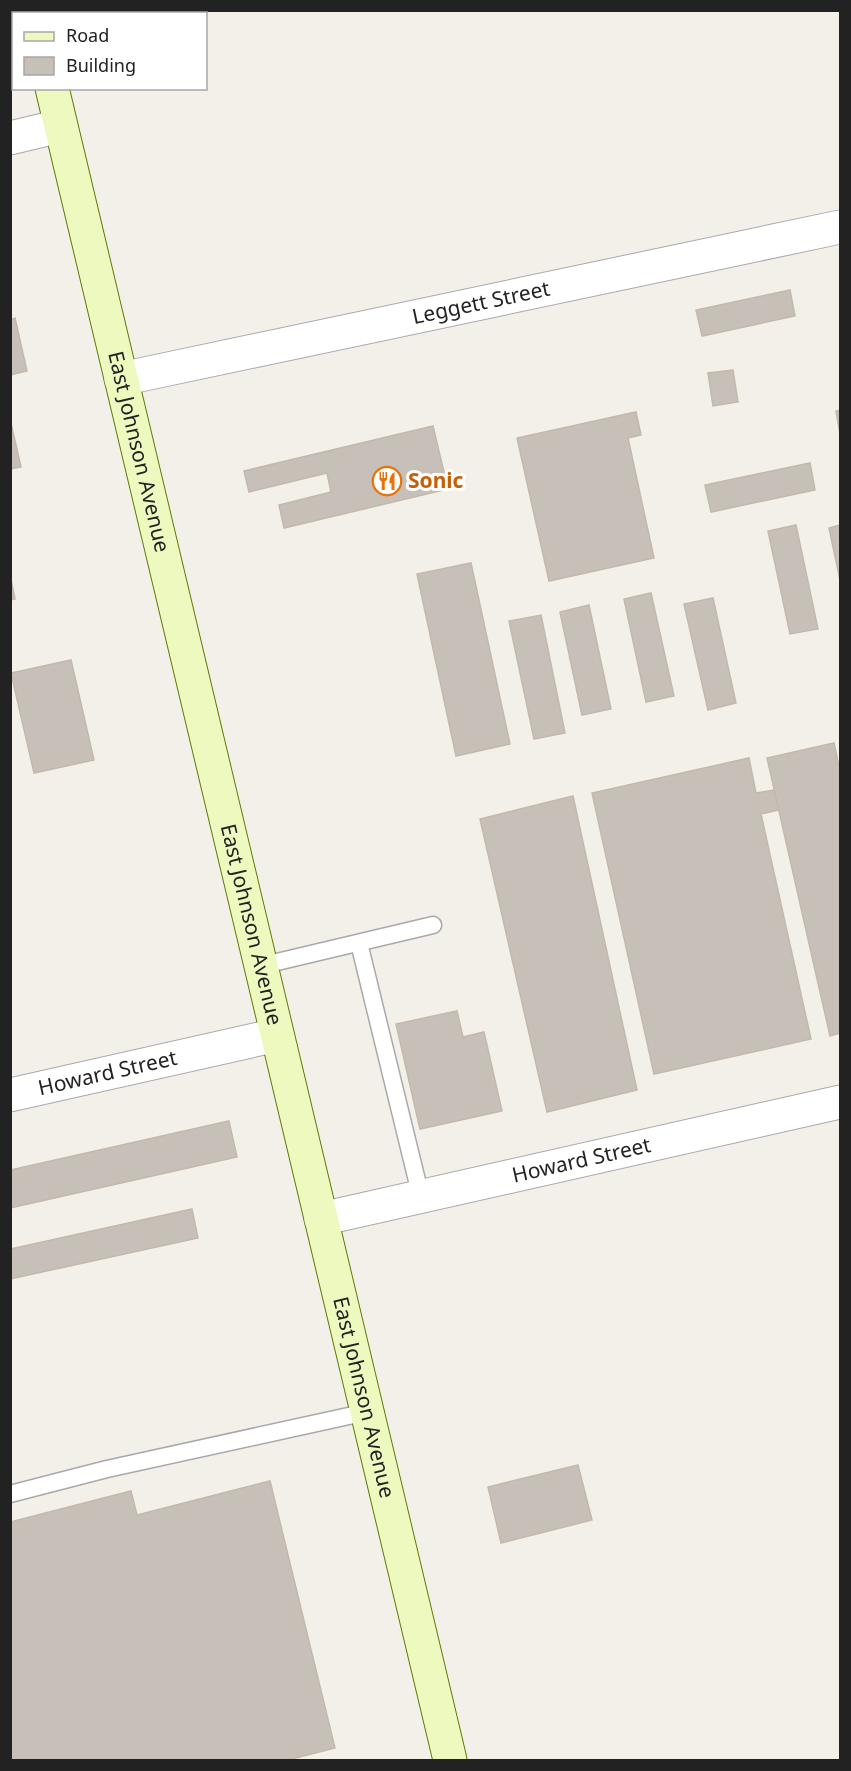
<svg xmlns="http://www.w3.org/2000/svg" width="851" height="1771" viewBox="0 0 851 1771" font-family="'Noto Sans',sans-serif">
	<style>
		.building { fill: #c7c0b8; stroke: #c3b9ab; stroke-width: 1.5 }
		.lines { fill: none; stroke-linecap: round; stroke-linejoin: round }
		.lane-casing { stroke: #a9a9a9; stroke-width: 19 }
		.street-casing { stroke: #a9a9a9; stroke-width: 35 }
		.secondary-casing { stroke: #5e7b07; stroke-width: 35 }
		.lane { stroke: #fff; stroke-width: 16 }
		.street { stroke: #fff; stroke-width: 33 }
		.secondary { stroke: #eef9c0; stroke-width: 33 }
		.labels { text-anchor: middle; stroke-width: 6; stroke-linejoin: round; paint-order: stroke }
		.street-label { font-size: 21px; fill: #222; stroke: #fff }
		.food-label { font-size: 21px; font-weight: bold; fill: #c56008; stroke: #fff; text-anchor: start }
	</style>
	<rect width="100%" height="100%" fill="#f2f0e9"/>
	<path class="building" d="M790,290L795,316L702,336L696,310Z
		M15,318L27,371L10,375V320Z
		M733,370L738,402L713,406L708,373Z
		M840,410V434L836,411Z
		M636,412L641,435L628,438L654,558L549,581L517,438Z
		M10,419L21,467L10,469Z
		M433,426L448,489L284,528L279,505L331,492L327,473L249,492L244,471Z
		M810,463L815,490L711,512L705,485Z
		M796,525L818,629L790,634L768,531Z
		M840,525V580L829,528Z
		M471,563L510,744L456,756L417,574Z
		M10,575L15,599L10,600Z
		M651,593L674,696L646,702L624,599Z
		M713,598L736,703L708,710L684,604Z
		M589,605L611,709L582,715L560,612Z
		M541,615L565,733L534,739L509,621Z
		M71,660L94,760L34,773L11,673Z
		M834,743L840,771V1033L830,1036L767,758Z
		M749,758L756,793L774,790L779,810L761,814L811,1039L654,1074L592,793Z
		M573,796L637,1090L547,1112L480,819Z
		M457,1011L463,1037L484,1032L502,1111L420,1129L396,1024Z
		M229,1121L237,1157L10,1208V1170Z
		M192,1209L198,1238L10,1279V1249Z
		M578,1465L592,1520L501,1543L488,1487Z
		M270,1481L335,1748L288,1760H10V1522L131,1491L137,1515Z"/>
	<g class="lines">
		<g class="lane-casing">
			<path id="lane" d="M359,943L421,1197
				M260,966L433,925
				M10,1494L107,1469L367,1412"/>
		</g>
		<g class="street-casing">
			<g id="street">
				<path d="M10,138L60,126"/>
				<path id="s1" d="M121,379L840,227"/>
				<path id="s2" d="M10,1095L277,1035"/>
				<path id="s3" d="M321,1219L840,1102"/>
			</g>
		</g>
		<g class="secondary-casing">
			<g id="secondary">
				<path d="M34,10V14"/>
				<path id="s4" d="M52,88L450,1760"/>
			</g>
		</g>
		<use href="#lane" class="lane"/>
		<use href="#street" class="street"/>
		<use href="#secondary" class="secondary"/>
	</g>
	<defs>
		<g id="restaurant-ring" transform="scale(1.5)"><circle r="9.5" fill="#fff" stroke="#e8710a" stroke-width="1.5"/><path d="M-5-6h1v4h1v-4h1v4h1v-4h1v5L-1.5 .5V6h-2V.5L-5-1ZM5-6V6H3V1.5H1.5Q1.5-4 5-6Z" fill="#e8710a"/></g>
	</defs>
	<g fill-rule="evenodd">
		<use href="#restaurant-ring" x="387" y="481"/>
	</g>
	<g class="labels">
		<g class="street-label">
			<text dy="7" stroke="none"><textPath href="#s1" startOffset="368">Leggett Street</textPath></text>
			<text dy="7" stroke="none"><textPath href="#s4" startOffset="374">East Johnson Avenue</textPath></text>
			<text dy="7" stroke="none"><textPath href="#s4" startOffset="860">East Johnson Avenue</textPath></text>
			<text dy="7" stroke="none"><textPath href="#s2" startOffset="100">Howard Street</textPath></text>
			<text dy="7" stroke="none"><textPath href="#s3" startOffset="267">Howard Street</textPath></text>
			<text dy="7" stroke="none"><textPath href="#s4" startOffset="1346">East Johnson Avenue</textPath></text>
		</g>
		<g class="food-label">
			<text x="408" y="488">Sonic</text>
		</g>
	</g>
	<rect width="851" height="1771" fill="none" stroke="#222222" stroke-width="24"/>
	<rect x="12" y="12" width="195" height="78" fill="#ffffff" stroke="#a7a7a7" stroke-width="1.5"/>
	<rect x="24" y="32" width="30" height="9" fill="#eef9c0" stroke="#a7a7a7" stroke-width="1.5"/>
	<text x="66" y="42" font-size="18" fill="#222222">Road</text>
	<rect x="24" y="57" width="30" height="18" fill="#c7c0b8" stroke="#a7a7a7" stroke-width="1.5"/>
	<text x="66" y="72" font-size="18" fill="#222222">Building</text>
</svg>
